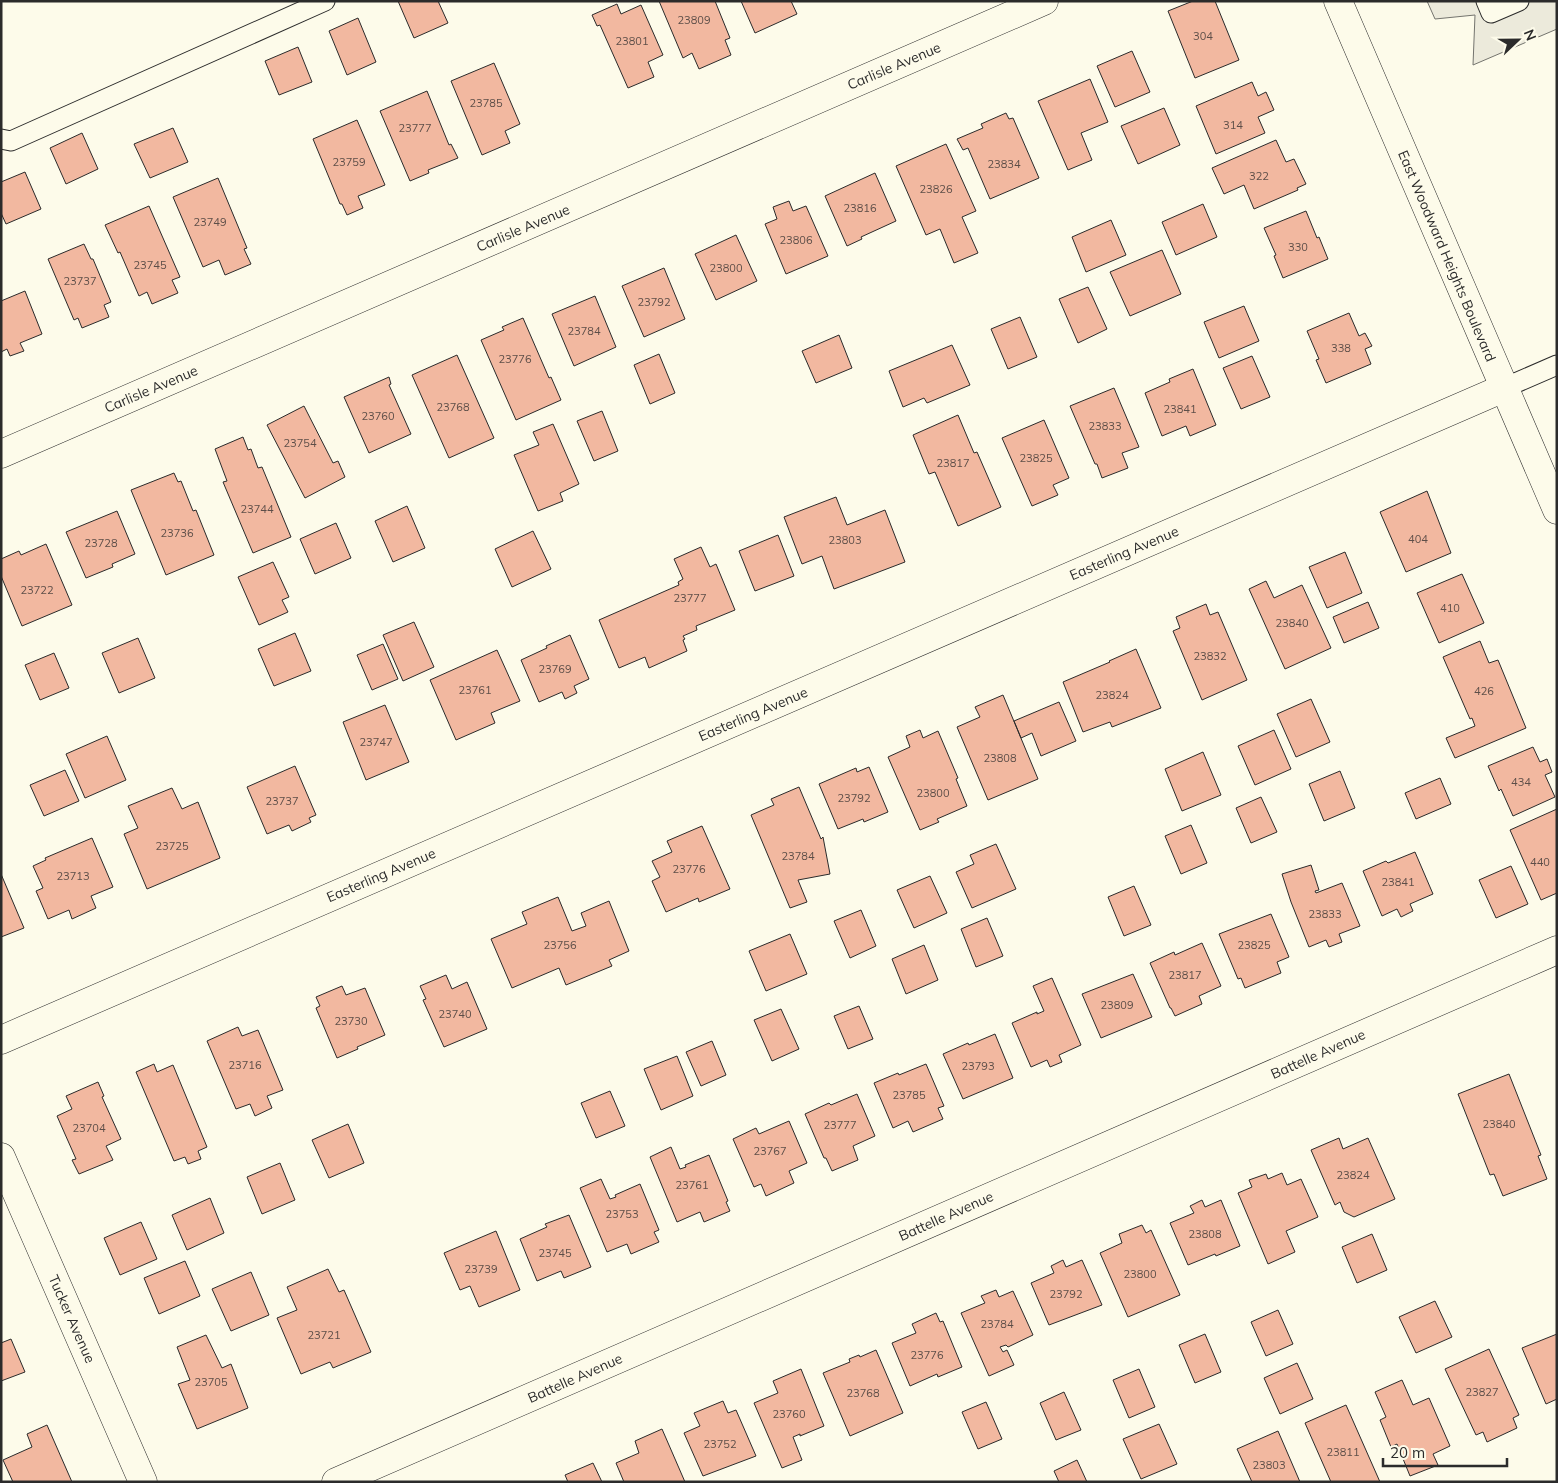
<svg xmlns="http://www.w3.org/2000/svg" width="1558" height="1483" viewBox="0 0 1558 1483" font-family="Mulish,sans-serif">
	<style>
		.parking { fill: #eceadb; stroke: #74746e }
		.building { fill: #f2b8a0; stroke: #2b2b2b }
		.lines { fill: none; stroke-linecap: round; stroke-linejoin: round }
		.lane-casing { stroke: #2b2b2b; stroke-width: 21 }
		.street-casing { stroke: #2b2b2b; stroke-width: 29 }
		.secondary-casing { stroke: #2b2b2b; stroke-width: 29 }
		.lane { stroke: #fdfbea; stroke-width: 19 }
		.street { stroke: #fdfbea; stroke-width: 28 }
		.secondary { stroke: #fdfbea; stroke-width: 28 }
		.labels { text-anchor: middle; stroke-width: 4; stroke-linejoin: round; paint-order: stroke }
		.number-label { font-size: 11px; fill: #5d4e48 }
		.street-label { font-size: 14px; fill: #2b2b2b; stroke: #fdfbea }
	</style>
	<rect width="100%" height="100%" fill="#fdfbea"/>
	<path class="parking" d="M1427,1H1557V29L1473,65L1475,15L1435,19Z"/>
	<path class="building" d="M398,1H438L448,23L414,38Z
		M659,1H715L730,38L725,40L731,55L699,69L692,53L683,58Z
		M741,1H791L797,14L755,33Z
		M1193,1H1215L1239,60L1195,78L1168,11Z
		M617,4L621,14L641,5L663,55L648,62L654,77L628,88L600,25L597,26L592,15Z
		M358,18L376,62L347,75L329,31Z
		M298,47L312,82L279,95L265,61Z
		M1132,51L1150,92L1115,107L1097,66Z
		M494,63L520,124L505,131L510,143L482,155L451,81Z
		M1090,79L1108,122L1081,133L1092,160L1068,170L1038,101Z
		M1252,82L1258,96L1266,92L1274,110L1258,117L1265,133L1216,154L1196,106Z
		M427,91L449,145L451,144L458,158L428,170L429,173L410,181L380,111Z
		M1164,108L1180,145L1138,164L1121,126Z
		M1006,113L1009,119L1013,118L1039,178L990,199L968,148L963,150L957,139L983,128L981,124Z
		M357,120L385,185L358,196L363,208L347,215L342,204H340L313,139Z
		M173,128L188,162L150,178L134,144Z
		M82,133L98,169L66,184L50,148Z
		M1276,140L1286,162L1294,159L1306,184L1297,188L1298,190L1254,209L1244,185L1224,194L1212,168Z
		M946,144L976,211L962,217L978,253L954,263L940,229L926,235L896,166Z
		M25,172L41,209L6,224L1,213V182Z
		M875,173L896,221L861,237L862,239L847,246L825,196Z
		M218,178L247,248L244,249L251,264L225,275L219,260L203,267L173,197Z
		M789,201L793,211L806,206L828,256L786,274L765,224L777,219L773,207Z
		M1203,204L1217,237L1176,255L1162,222Z
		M149,206L180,277L172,280L178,293L152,304L147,292L139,296L120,252L118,253L105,225Z
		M1306,211L1317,238L1319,237L1328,259L1283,278L1274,256L1276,255L1264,228Z
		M1111,220L1126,255L1086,272L1072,237Z
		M736,235L757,281L716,300L695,254Z
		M84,244L91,259H93L111,302L104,305L109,317L82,328L78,318L74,320L48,259Z
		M1162,250L1181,294L1130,316L1110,272Z
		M664,268L685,319L644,337L622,286Z
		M1088,287L1107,329L1078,343L1059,299Z
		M25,291L42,334L20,343L24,351L10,356L7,349L1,352V301Z
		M595,296L616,347L574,366L552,314Z
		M1244,306L1259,341L1219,358L1204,322Z
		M1349,313L1359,336L1365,333L1372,346L1365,349L1371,364L1326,383L1316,360L1319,359L1307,331Z
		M1020,317L1037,357L1008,369L991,329Z
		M523,318L549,378L551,377L561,400L516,420L481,340L504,330L502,327Z
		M839,335L852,368L816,383L802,351Z
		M952,345L970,385L927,403L924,398L903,407L889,371Z
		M659,354L675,393L650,404L634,365Z
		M457,355L494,438L449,458L412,375Z
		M1252,356L1270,397L1241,409L1223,368Z
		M1193,369L1216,425L1190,436L1186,426L1162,436L1145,393L1170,382L1169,379Z
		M389,377L391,384L389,385L411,434L369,453L344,397Z
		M1114,388L1139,447L1122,453L1128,468L1102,478L1097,464H1095L1070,406Z
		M304,406L333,463L338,461L345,477L305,498L267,425Z
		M602,411L618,451L594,461L577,421Z
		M958,415L974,453L977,452L1001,507L958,526L935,472L929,474L913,435Z
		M1044,420L1069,478L1053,485L1058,495L1032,506L1002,438Z
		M553,424L579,484L560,493L563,501L538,511L514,455L539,445L533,432Z
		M243,437L248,450L251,449L258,468L262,467L291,537L253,553L223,482L227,481L215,449Z
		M174,473L178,482L181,481L193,511L196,510L214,555L166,575L131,490Z
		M1427,491L1451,553L1406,572L1380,512Z
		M836,497L847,525L885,510L905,562L834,589L822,556L802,564L784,517Z
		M407,506L425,548L393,562L375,521Z
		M117,511L135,554L112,564L113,567L86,578L66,532Z
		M336,523L351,558L315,574L300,539Z
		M533,531L551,569L512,587L495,549Z
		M778,535L794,576L755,591L739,551Z
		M46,544L72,605L22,626L1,576V559L19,551L21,555Z
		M701,547L710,567L716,564L735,610L696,626L697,630L683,636L685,639L683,640L687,651L649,668L645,657L619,668L599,620L679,585L678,582L683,579L674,559Z
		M1345,552L1362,593L1327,608L1309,567Z
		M273,562L289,597L282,600L288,612L259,625L238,577Z
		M1462,574L1484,623L1439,643L1417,593Z
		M1266,581L1274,598L1302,585L1331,648L1285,669L1249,589Z
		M1368,602L1379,628L1344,643L1333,617Z
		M1206,604L1210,615L1218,612L1247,680L1202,700L1173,631L1180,628L1176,617Z
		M414,622L434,667L403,681L383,635Z
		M295,633L311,671L274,686L258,649Z
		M570,635L589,679L574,686L577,693L565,699L562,692L539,702L521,660L547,648L546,646Z
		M138,638L155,678L119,693L102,653Z
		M1480,641L1489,663L1498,660L1526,728L1455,758L1446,738L1475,726L1472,718L1470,719L1443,657Z
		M383,644L398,679L372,690L357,655Z
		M1136,649L1161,708L1112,727L1110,722L1083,732L1063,682L1110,662L1109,661Z
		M497,650L520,701L491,713L495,723L456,740L430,680Z
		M54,653L69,688L40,700L25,665Z
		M1003,695L1038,779L988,800L957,727L980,717L975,707Z
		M1311,699L1330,742L1296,757L1277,714Z
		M1059,702L1076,741L1041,756L1032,733L1021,738L1014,721Z
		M385,705L409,762L366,780L343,722Z
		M920,730L923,738L938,731L958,778L956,779L967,806L937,819L939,822L920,830L888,757L910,747L906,736Z
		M1274,730L1291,769L1255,785L1238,746Z
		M107,736L126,780L85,798L66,754Z
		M1533,747L1540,762L1547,759L1552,772L1545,775L1555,797L1513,816L1501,789L1499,791L1488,766Z
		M1203,752L1221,795L1182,811L1165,769Z
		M295,766L316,815L309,818L311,822L292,831L289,825L267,834L247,787Z
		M869,767L888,812L864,822L863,819L838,829L819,784L856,768L857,772Z
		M65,770L79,801L44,816L30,785Z
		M1340,771L1355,808L1324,821L1309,784Z
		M1440,778L1451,804L1416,819L1405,793Z
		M799,787L821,839L823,837L830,874L798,880L807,902L790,908L751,815L774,805L771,799Z
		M172,788L182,809L198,802L220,858L147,889L124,834L138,828L128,806Z
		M1261,797L1277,832L1251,843L1236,808Z
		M1557,809V893L1541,900L1510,830Z
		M1191,825L1207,863L1181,874L1165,836Z
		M702,826L730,889L699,902L698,898L666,912L652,881L660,877L652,861L672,852L667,841Z
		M92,838L113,887L91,896L96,908L72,919L69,910L48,919L36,891L43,888L33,866L46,860L45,858Z
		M996,844L1016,889L972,908L956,872L974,864L970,855Z
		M1415,852L1433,894L1410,904L1413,911L1401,917L1397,909L1382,916L1363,871L1386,861L1388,863Z
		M1311,865L1319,890L1315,891L1316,893L1342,883L1360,926L1339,934L1342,942L1329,947L1326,940L1309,947L1291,902L1282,874Z
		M1511,866L1528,904L1496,918L1479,880Z
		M1,874L24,928L1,937Z
		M930,876L947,913L914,928L897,890Z
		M1134,886L1151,925L1124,936L1108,897Z
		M558,897L572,931L586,926L581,913L609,901L629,951L609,960L612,966L566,985L559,968L512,988L491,939L527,924L522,912Z
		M861,910L876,946L850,958L834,921Z
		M1271,914L1289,957L1277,962L1281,973L1245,988L1241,978L1238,979L1219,934Z
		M987,918L1003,956L976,967L961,929Z
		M790,934L807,974L766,991L749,951Z
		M1202,943L1221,986L1199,996L1202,1004L1175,1016L1171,1008H1170L1150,963L1174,952L1175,955Z
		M924,945L938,980L906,994L892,959Z
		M1133,974L1152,1017L1101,1038L1082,994Z
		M446,975L452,989L467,982L487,1029L444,1047L423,1000L426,999L420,986Z
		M1052,978L1081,1045L1059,1055L1062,1062L1050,1067L1047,1060L1031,1067L1012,1023L1037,1012V1014L1044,1011L1033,986Z
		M342,986L346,995L365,988L385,1035L357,1047L358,1049L337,1058L316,1008L320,1006L316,997Z
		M859,1006L873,1039L848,1049L834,1016Z
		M781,1009L799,1049L772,1061L754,1020Z
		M238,1027L242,1036L258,1030L283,1090L267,1096L272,1108L255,1116L250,1104L236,1109L207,1041Z
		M995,1034L1013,1078L963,1099L943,1054L968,1043L969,1045Z
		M712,1041L726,1075L701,1086L686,1052Z
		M677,1056L693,1096L661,1110L644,1069Z
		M154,1064L157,1072L173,1065L207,1147L198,1151L201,1159L188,1164L185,1157L174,1161L136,1072Z
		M926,1064L944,1106L938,1108L943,1119L913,1132L908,1121L893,1128L874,1083L898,1073L899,1075Z
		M1509,1074L1541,1155L1538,1156L1547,1179L1503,1196L1494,1174L1490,1175L1458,1094Z
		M98,1082L104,1096L102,1097L121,1139L106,1146L113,1160L79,1174L72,1160L76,1159L57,1116L72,1109L66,1096Z
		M610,1091L625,1126L596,1138L581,1103Z
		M857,1094L875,1136L853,1146L858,1160L832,1171L826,1158H824L805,1114L829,1103L831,1105Z
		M789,1121L807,1163L789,1171L794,1183L766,1196L761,1184L754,1187L733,1139L756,1128L759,1134Z
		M348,1124L364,1163L329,1178L312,1140Z
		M1339,1138L1343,1149L1368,1138L1395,1199L1354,1217L1344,1212L1340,1202L1335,1205L1311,1150Z
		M671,1147L680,1169L686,1167L685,1165L709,1155L728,1201L726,1202L730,1211L704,1222L700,1212L677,1222L650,1157Z
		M280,1163L295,1200L262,1214L247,1177Z
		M1282,1173L1287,1185L1301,1179L1318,1217L1286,1231L1295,1252L1268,1264L1238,1193L1252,1187L1249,1180L1266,1174L1268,1179Z
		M601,1179L610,1199L616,1197L615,1195L640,1184L659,1230L654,1232L659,1242L631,1254L627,1244L607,1252L580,1188Z
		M210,1198L224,1233L187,1250L172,1215Z
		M1202,1200L1205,1207L1221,1200L1240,1246L1216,1256L1215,1254L1188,1265L1170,1223L1194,1213L1190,1206Z
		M569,1215L591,1267L564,1278L561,1271L537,1281L520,1239L547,1227L545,1224Z
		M141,1222L157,1259L120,1275L104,1238Z
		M1142,1225L1146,1233L1151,1230L1180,1295L1128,1317L1100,1253L1122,1243L1119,1234Z
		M496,1231L520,1290L479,1307L470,1286L460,1290L444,1253Z
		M1372,1234L1387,1270L1357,1283L1342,1247Z
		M1063,1260L1066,1267L1082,1260L1102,1305L1049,1325L1031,1283L1054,1273L1051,1266Z
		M185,1261L200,1296L159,1314L144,1278Z
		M328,1269L339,1292L344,1290L371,1352L333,1368L330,1362L301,1374L277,1318L297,1310L287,1287Z
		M251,1272L269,1315L231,1331L212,1289Z
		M996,1290L999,1297L1013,1291L1033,1335L1008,1347L1006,1345L1000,1347L1003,1352L1007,1350L1014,1365L989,1376L961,1313L985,1303L981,1296Z
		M1435,1301L1452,1337L1416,1353L1399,1317Z
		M1278,1310L1293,1344L1266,1356L1251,1322Z
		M936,1313L940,1322L943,1321L962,1367L938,1377L937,1374L910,1386L892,1343L916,1333L912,1324Z
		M1205,1334L1221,1372L1195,1383L1179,1345Z
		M1557,1334V1399L1546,1404L1522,1348Z
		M206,1335L222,1368L231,1364L248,1408L197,1429L178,1384L190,1380L177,1347Z
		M11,1339L25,1372L1,1381V1343Z
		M1489,1349L1519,1415L1513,1418L1517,1428L1487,1442L1483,1432L1476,1435L1445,1369Z
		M876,1350L903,1413L850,1436L823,1373L850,1362L849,1359L859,1355L860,1357Z
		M1297,1363L1313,1399L1280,1414L1264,1378Z
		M801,1369L824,1426L800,1436V1434L793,1437L802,1460L782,1468L754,1403L778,1393L773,1381Z
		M1139,1369L1155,1407L1129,1418L1113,1380Z
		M1402,1380L1413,1405L1429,1398L1450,1446L1433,1454L1438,1465L1410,1476L1397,1444L1391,1447L1380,1420L1386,1417L1375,1392Z
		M1064,1392L1081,1430L1056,1440L1040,1403Z
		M723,1401L728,1413L736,1410L756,1456L703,1476L684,1433L700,1426L694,1413Z
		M986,1402L1002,1439L978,1449L962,1412Z
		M1346,1405L1380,1482H1331L1305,1423Z
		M1159,1424L1177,1464L1141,1479L1123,1439Z
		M47,1425L72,1482H13L3,1460L32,1447L27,1434Z
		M662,1429L685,1482H624L616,1463L639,1453L635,1441Z
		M1278,1431L1300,1482H1252L1237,1449Z
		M1077,1460L1087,1482H1059L1054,1471Z
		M593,1463L602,1482H568L565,1475Z"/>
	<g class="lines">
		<g class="lane-casing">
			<path id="lane" d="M1486,1L1491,13L1519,1
				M1,139L11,141L325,1
				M1504,388L1557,365"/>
		</g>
		<g class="street-casing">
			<path id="street" d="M1,454L1044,1
				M1,1040L1504,388
				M1,1157L143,1482
				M336,1482L1557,950"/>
		</g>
		<g class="secondary-casing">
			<path id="secondary" d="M1338,1L1557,510"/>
		</g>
		<use href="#lane" class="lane"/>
		<use href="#street" class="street"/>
		<use href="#secondary" class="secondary"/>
	</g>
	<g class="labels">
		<g class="number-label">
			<text x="694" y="24">23809</text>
			<text x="1203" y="40">304</text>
			<text x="632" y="45">23801</text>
			<text x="486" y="107">23785</text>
			<text x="1233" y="129">314</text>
			<text x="415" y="132">23777</text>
			<text x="349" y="166">23759</text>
			<text x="1004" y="168">23834</text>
			<text x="1259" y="180">322</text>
			<text x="936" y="193">23826</text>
			<text x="860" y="212">23816</text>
			<text x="210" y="226">23749</text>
			<text x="796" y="244">23806</text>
			<text x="1298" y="251">330</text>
			<text x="150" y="269">23745</text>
			<text x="726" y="272">23800</text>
			<text x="80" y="285">23737</text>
			<text x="654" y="306">23792</text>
			<text x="584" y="335">23784</text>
			<text x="1341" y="352">338</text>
			<text x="515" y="363">23776</text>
			<text x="453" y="411">23768</text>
			<text x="1180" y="413">23841</text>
			<text x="378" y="420">23760</text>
			<text x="1105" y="430">23833</text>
			<text x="300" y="447">23754</text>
			<text x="1036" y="462">23825</text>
			<text x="953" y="467">23817</text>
			<text x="257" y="513">23744</text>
			<text x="177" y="537">23736</text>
			<text x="1418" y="543">404</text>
			<text x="845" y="544">23803</text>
			<text x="101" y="547">23728</text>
			<text x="37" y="594">23722</text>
			<text x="690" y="602">23777</text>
			<text x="1450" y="612">410</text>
			<text x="1292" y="627">23840</text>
			<text x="1210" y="660">23832</text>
			<text x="555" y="673">23769</text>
			<text x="475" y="694">23761</text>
			<text x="1484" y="695">426</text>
			<text x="1112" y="699">23824</text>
			<text x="376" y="746">23747</text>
			<text x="1000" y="762">23808</text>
			<text x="1521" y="786">434</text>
			<text x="933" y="797">23800</text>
			<text x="854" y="802">23792</text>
			<text x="282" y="805">23737</text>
			<text x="172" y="850">23725</text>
			<text x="798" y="860">23784</text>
			<text x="1540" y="866">440</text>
			<text x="689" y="873">23776</text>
			<text x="73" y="880">23713</text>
			<text x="1398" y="886">23841</text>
			<text x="1325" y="918">23833</text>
			<text x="560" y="949">23756</text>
			<text x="1254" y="949">23825</text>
			<text x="1185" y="979">23817</text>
			<text x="1117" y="1009">23809</text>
			<text x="455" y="1018">23740</text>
			<text x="351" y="1025">23730</text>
			<text x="245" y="1069">23716</text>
			<text x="978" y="1070">23793</text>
			<text x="909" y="1099">23785</text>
			<text x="1499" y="1128">23840</text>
			<text x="840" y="1129">23777</text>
			<text x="89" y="1132">23704</text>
			<text x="770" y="1155">23767</text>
			<text x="1353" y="1179">23824</text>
			<text x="692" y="1189">23761</text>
			<text x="622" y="1218">23753</text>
			<text x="1205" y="1238">23808</text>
			<text x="555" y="1257">23745</text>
			<text x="481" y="1273">23739</text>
			<text x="1140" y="1278">23800</text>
			<text x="1066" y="1298">23792</text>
			<text x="997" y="1328">23784</text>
			<text x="324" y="1339">23721</text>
			<text x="927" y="1359">23776</text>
			<text x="211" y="1386">23705</text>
			<text x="1482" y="1396">23827</text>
			<text x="863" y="1397">23768</text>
			<text x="789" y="1418">23760</text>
			<text x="720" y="1448">23752</text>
			<text x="1343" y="1456">23811</text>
			<text x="1269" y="1469">23803</text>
		</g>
		<g class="street-label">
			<text transform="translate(894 66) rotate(-23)" y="5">Carlisle Avenue</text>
			<text transform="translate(523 228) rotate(-23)" y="5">Carlisle Avenue</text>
			<text transform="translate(1447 256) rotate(67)" y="5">East Woodward Heights Boulevard</text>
			<text transform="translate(151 389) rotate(-23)" y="5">Carlisle Avenue</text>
			<text transform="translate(1124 553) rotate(-23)" y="5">Easterling Avenue</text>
			<text transform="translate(753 714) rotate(-23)" y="5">Easterling Avenue</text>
			<text transform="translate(381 875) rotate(-23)" y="5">Easterling Avenue</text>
			<text transform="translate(1318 1054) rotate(-24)" y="5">Battelle Avenue</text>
			<text transform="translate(946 1216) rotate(-24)" y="5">Battelle Avenue</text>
			<text transform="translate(72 1319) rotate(66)" y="5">Tucker Avenue</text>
			<text transform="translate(575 1378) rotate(-24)" y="5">Battelle Avenue</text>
		</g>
	</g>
	<rect width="1558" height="1483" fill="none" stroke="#2b2b2b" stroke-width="5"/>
	<g transform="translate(1518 40) rotate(68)" stroke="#fdfbea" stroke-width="4" paint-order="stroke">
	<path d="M0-4L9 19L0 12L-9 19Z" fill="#2b2b2b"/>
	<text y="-8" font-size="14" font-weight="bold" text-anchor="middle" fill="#2b2b2b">N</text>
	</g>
	<path d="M1383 1458v8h124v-8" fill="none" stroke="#2b2b2b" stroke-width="2.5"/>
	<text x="1390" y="1458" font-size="15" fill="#2b2b2b" stroke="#fdfbea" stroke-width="4" paint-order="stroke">20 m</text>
</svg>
